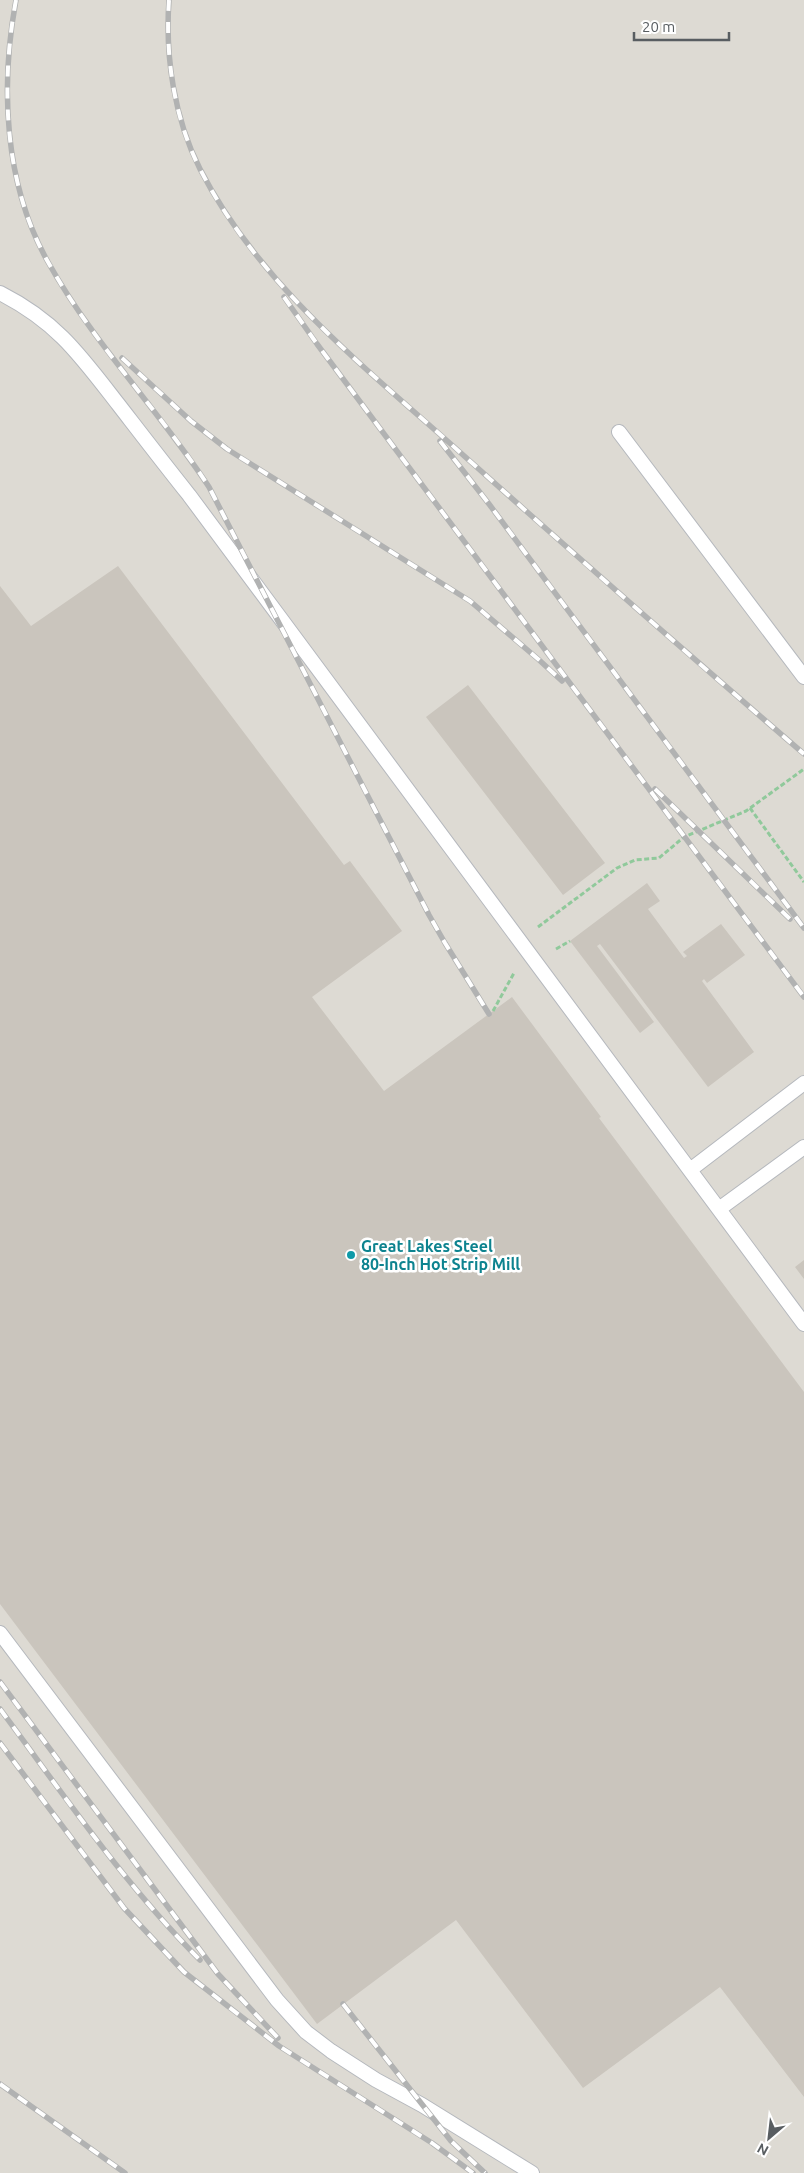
<svg xmlns="http://www.w3.org/2000/svg" width="804" height="2173" viewBox="0 0 804 2173" font-family="Ubuntu,sans-serif">
	<style>
		.industrial { fill: #dddad3 }
		.building { fill: #cac5bd }
		.lines { fill: none; stroke-linecap: round; stroke-linejoin: round }
		.service-casing { stroke: #b5b8bd; stroke-width: 16 }
		.path { stroke: #90c99b; stroke-width: 3; stroke-dasharray: 5 2.5; stroke-linecap: butt }
		.service { stroke: #fff; stroke-width: 14 }
		.rail-casing { stroke: #b1b2b2; stroke-width: 5.5 }
		.rail { stroke: #fff; stroke-width: 4; stroke-dasharray: 11; stroke-linecap: butt }
		.culture-dot { fill: #0f9aa8; stroke: #fff; stroke-width: 2 }
		.labels { text-anchor: middle; stroke-width: 5; stroke-linejoin: round; paint-order: stroke }
		.culture-label { font-size: 16px; font-weight: bold; fill: #0d838f; stroke: #fff; text-anchor: start }
	</style>
	<rect width="100%" height="100%" fill="#ede8de"/>
	<path class="industrial" d="M0,0H804V2173H0Z"/>
	<path class="building" d="M118,566L344,865L350,861L402,931L312,997L384,1091L512,997L601,1117L599,1118L804,1392V2097L720,1987L583,2088L456,1920L317,2024L0,1604V586L31,626Z
		M468,685L605,863L563,895L426,717Z
		M647,883L660,901L648,909L684,958L687,956L683,952L721,924L745,955L707,983L704,979L702,981L754,1052L708,1087L600,944L597,946L654,1022L640,1033L570,941Z
		M804,1260V1279L795,1267Z"/>
	<g class="lines">
		<g class="service-casing">
			<path id="service" d="M0,293C57,322 80,355 118,404C142,435 165,465 189,495L804,1324
				M619,432L804,677
				M690,1170L804,1083
				M719,1209L804,1147
				M0,1633L277,2000L306,2032L331,2051L376,2080L422,2105L532,2173"/>
		</g>
		<path class="path" d="M750,808L804,882
			M538,927L617,868L635,860L659,858L684,837L746,811L804,769
			M556,949L570,941
			M493,1011L514,973"/>
		<use href="#service" class="service"/>
		<g class="rail-casing">
			<path id="rail" d="M16,0C0,86 4,184 48,262C93,343 159,410 209,487L429,915L445,943L489,1014
				M169,0C165,56 174,118 200,169C260,286 366,368 462,454C575,555 689,655 804,754
				M284,297L317,344L804,997
				M122,358L191,421L227,449L470,601L538,659L562,681
				M440,441L489,504L804,928
				M655,789L790,919
				M0,1682L218,1974L278,2038
				M0,1709C64,1795 124,1884 200,1960
				M0,1743L124,1908L184,1972L279,2046L432,2143L473,2173
				M343,2004L451,2141L485,2173
				M0,2084L125,2173"/>
		</g>
		<use href="#rail" class="rail"/>
	</g>
	<circle class="culture-dot" cx="351" cy="1255" r="5"/>
	<g class="labels">
		<g class="culture-label">
			<text x="361" y="1252">Great Lakes Steel<tspan x="361" dy="18">80-Inch Hot Strip Mill</tspan></text>
		</g>
	</g>
	<g transform="translate(769 2138) rotate(208)" stroke="#ffffff" stroke-width="4" paint-order="stroke">
	<path d="M0-4L9 19L0 12L-9 19Z" fill="#585d61"/>
	<text y="-8" font-size="14" font-weight="bold" text-anchor="middle" fill="#585d61">N</text>
	</g>
	<path d="M634 32v8h95v-8" fill="none" stroke="#585d61" stroke-width="2.5"/>
	<text x="642" y="32" font-size="15" fill="#585d61" stroke="#ffffff" stroke-width="4" paint-order="stroke">20 m</text>
</svg>
